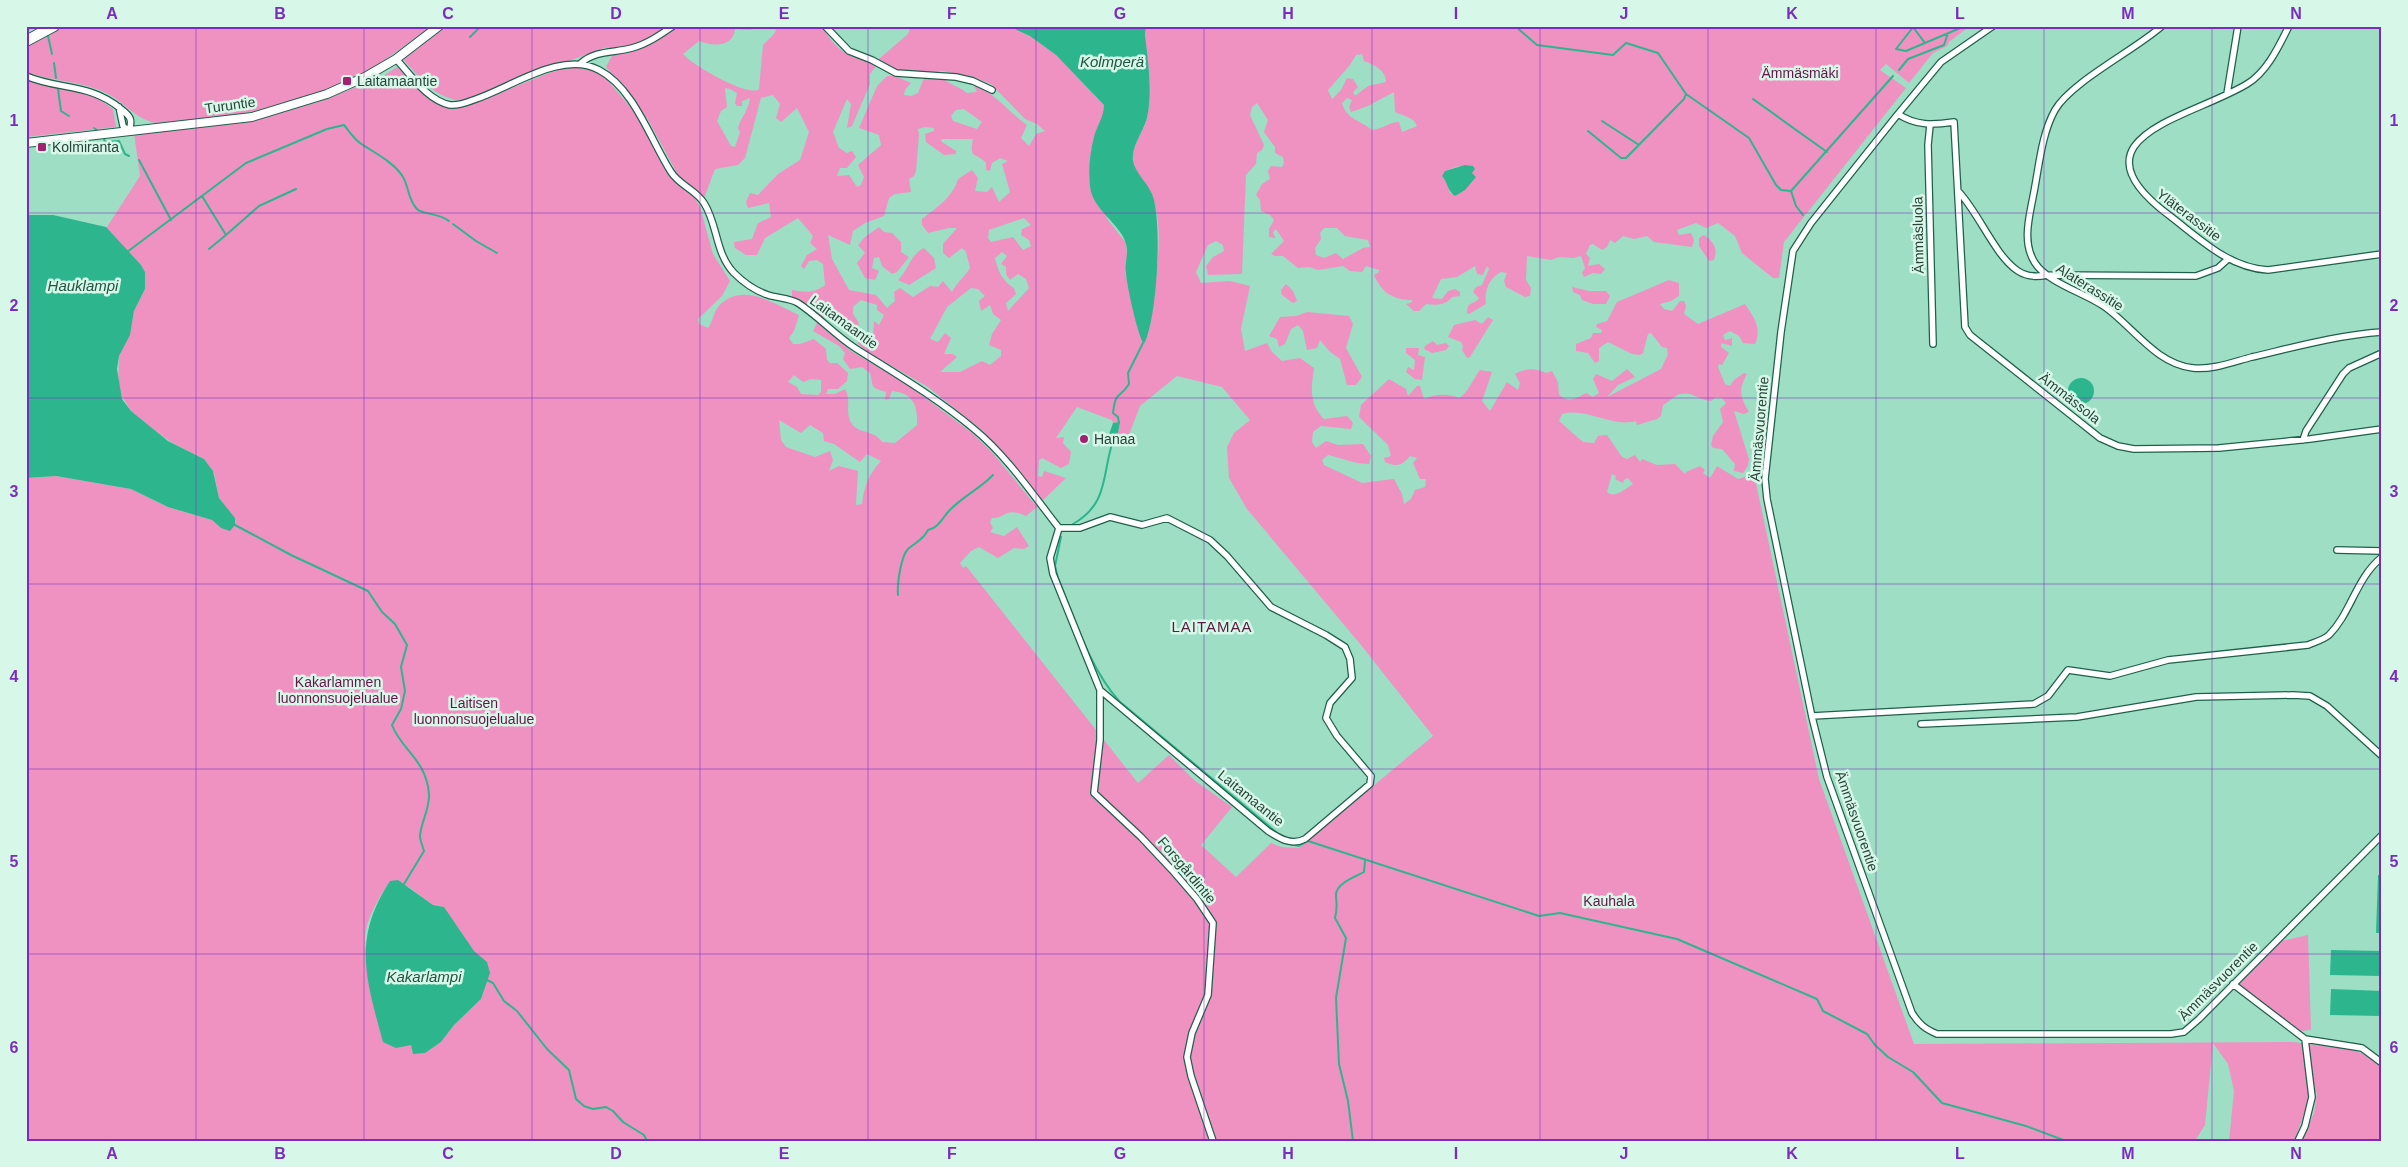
<svg xmlns="http://www.w3.org/2000/svg" width="2408" height="1167" viewBox="0 0 2408 1167" font-family="Helvetica,sans-serif">
	<style>
		.green { fill: #ef92c2; fill-rule: evenodd }
		.water { fill: #2db68e }
		.lines { fill: none; stroke-linecap: round; stroke-linejoin: round }
		.stream { stroke: #2db68e; stroke-width: 2 }
		.street-casing { stroke: #1f604b; stroke-width: 8 }
		.secondary-casing { stroke: #1f604b; stroke-width: 10 }
		.highway-casing { stroke: #1f604b; stroke-width: 12 }
		.street { stroke: #fff; stroke-width: 5.5 }
		.secondary { stroke: #fff; stroke-width: 8 }
		.highway { stroke: #fff; stroke-width: 10 }
		.grid { fill: none; stroke: #7b2cbf; stroke-width: 1; stroke-opacity: 0.55 }
		.poi-dot { fill: #a22171; stroke: #d7f7e9; stroke-width: 2 }
		.labels { text-anchor: middle; stroke-width: 5; stroke-linejoin: round; paint-order: stroke }
		.park-label { font-size: 14px; fill: #671447; stroke: #d7f7e9 }
		.poi-label { font-size: 14px; fill: #284339; stroke: #d7f7e9; text-anchor: start }
		.street-label { font-size: 14px; fill: #284339; stroke: #d7f7e9 }
		.water-label { font-size: 15px; font-style: italic; fill: #205442; stroke: #d7f7e9 }
		.neighbourhood-label { font-size: 15px; letter-spacing: 1px; fill: #591c40; stroke: #d7f7e9 }
		.neatline { fill: none; stroke: #7b2cbf; stroke-width: 2 }
		.grid-label { font-size: 16px; text-anchor: middle; font-weight: bold; fill: #7b2cbf }
	</style>
	<rect width="100%" height="100%" fill="#9ddec4"/>
	<path class="green" d="M65,26H432L368,72L346,79L328,91L281,106L228,116L156,123C134,119 122,99 102,91C78,81 51,81 26,72V47Z
		M445,26L653,27L668,26L652,37L631,46L604,48L461,101C432,96 422,80 403,59Z
		M675,26H755L751,30L735,29C733,48 712,46 699,41L683,54C691,64 748,98 759,89L763,45L774,34L778,26H821C830,39 838,51 853,57C861,60 868,61 876,66L870,74V84L852,126L847,128L851,104L847,99L833,132L839,148L847,153L852,151L856,157L847,168H840L837,176L849,175L857,187L861,185L864,177L858,165L881,145L879,135L859,128L877,86L887,76H895L911,83L905,90L904,95L911,96L918,93L924,78H943C950,85 960,87 967,93L977,92L973,83C995,94 1008,111 1027,125L1021,138L1029,146L1036,134L1045,131L1037,124L1025,119L991,84L970,76L942,71L911,73L895,70L879,59L908,34L911,26H1008L1030,36L1056,55L1104,105V115L1095,135L1091,152L1089,180L1108,220L1126,243L1127,257L1125,272L1138,329L1150,327C1154,291 1164,240 1155,205C1151,189 1136,177 1133,161C1131,145 1144,132 1147,118C1149,107 1151,94 1150,83C1149,64 1143,45 1146,26H1970L1949,42L1947,46L1933,53L1909,83L1886,64L1880,70L1906,88L1784,242L1779,278H1773L1742,253L1735,236L1718,223L1706,228L1696,223L1677,230L1679,235L1691,233L1694,240L1692,247L1654,242L1647,236L1634,239L1623,236L1615,243L1610,240L1607,247L1602,250L1593,244L1590,245L1586,254L1590,258L1588,266L1599,264L1605,269L1601,274L1593,273L1584,277L1582,273L1585,268L1581,256L1573,258L1559,257L1551,260L1527,256L1526,280L1531,288L1530,296L1525,297L1506,287L1504,281L1507,273L1501,272C1489,278 1484,291 1486,304L1469,314L1467,313C1467,301 1474,305 1479,298L1473,292L1476,287L1482,285L1489,269L1487,266L1483,275L1477,274L1475,266L1457,277L1441,279L1432,298L1442,299L1448,291L1455,289L1460,292V296L1452,297C1445,306 1437,305 1426,304L1419,311H1414L1406,304L1412,302V300C1393,300 1381,292 1374,275L1379,272V270L1366,266L1362,272L1350,271L1343,266L1318,270L1309,267L1298,268L1283,256H1275L1271,254L1284,241L1276,229L1273,232L1275,238L1269,237V229L1274,220L1270,215L1261,211L1260,200L1256,195L1262,184L1270,179L1268,171L1271,166L1282,167L1284,163L1283,157L1275,153V147L1264,132L1268,120L1257,103L1252,107L1250,115L1264,145L1262,150L1257,153L1256,164L1246,175L1242,274L1208,275L1206,266L1213,257L1224,251L1223,245L1216,241L1208,245L1196,272L1201,283L1230,281L1250,286L1241,329L1245,351L1267,343L1272,352L1282,361L1300,358L1314,368C1311,389 1309,403 1324,419L1347,416L1353,423L1351,429L1321,426L1313,432L1312,442L1316,448L1326,441L1338,445L1363,444L1371,456L1369,464C1355,464 1342,458 1328,455L1322,460L1324,465L1362,483L1394,479L1402,494L1404,504L1411,499L1415,490L1425,487L1426,479H1420L1413,463L1417,458L1410,456C1402,466 1396,467 1385,462L1384,458L1391,456L1388,445L1359,417L1361,405L1389,379L1406,389L1408,396L1417,386H1420L1424,399C1435,394 1447,393 1459,398C1468,393 1473,379 1480,370L1492,372L1482,401L1490,411L1507,382L1518,390L1520,383L1515,374C1526,368 1535,368 1546,373L1552,371L1558,382L1559,395C1569,403 1575,399 1586,393L1593,397L1599,393L1593,379L1596,374L1612,381L1627,369L1635,377L1618,385L1607,397L1661,369L1668,354L1667,348L1662,347L1651,333L1648,334L1643,353L1640,355L1632,354L1608,342L1599,348V361L1595,363L1588,353L1576,351V344L1591,338L1593,333H1601L1602,330L1596,327L1597,324L1607,321L1617,302L1669,280L1679,283V296L1671,301L1660,304L1664,309L1672,311L1680,301H1684L1686,306L1684,314L1698,324L1745,304C1754,317 1762,328 1755,344L1743,343L1739,336L1730,331L1723,335L1725,340L1732,338V346L1721,343V347L1729,353L1722,365L1719,364L1718,367L1725,384L1730,386L1734,380L1744,373L1747,374C1738,390 1740,396 1749,412L1744,414L1734,411L1749,459L1748,466L1743,473L1734,471L1735,464L1722,449L1713,448L1711,445L1713,436L1723,422L1720,409L1726,403L1722,398L1716,397L1711,401C1699,400 1692,391 1680,394C1674,396 1669,402 1663,405L1661,416L1657,419L1637,425L1636,421C1612,428 1587,407 1562,414L1559,421L1583,442L1594,443L1598,436L1607,435L1622,457L1627,459L1635,455L1640,462L1642,459L1657,465L1675,464L1685,474L1686,472L1700,466L1705,470L1703,473L1710,478L1717,466L1738,479L1754,474L1819,779L1914,1044L2293,1042L2352,1050L2367,1055L2382,1067V1141H2302L2314,1113L2317,1093L2310,1087L2308,1103L2294,1141H2229L2234,1091L2228,1064L2213,1043L2205,1125L2195,1141H26V478L56,476L131,489L168,507L212,520L221,528L233,516L219,498L214,473L204,459L171,442L153,429L131,411L118,390L119,356L131,328L134,311L145,289V272L141,265L105,230L140,176L134,133L225,123L277,114L322,101L385,75L397,67L433,102L450,107H464L569,65L593,69L603,75L638,116L673,178L695,198L700,207L713,254L730,281L722,296L698,319L699,324L708,328C713,322 713,313 718,307C741,281 773,303 799,315L794,331L789,338L793,344H800L814,339L826,349L827,360L830,363H837L848,373L847,381L838,389H828L826,394H835L845,389C852,400 844,413 852,424C859,434 875,430 882,442L895,443L917,425C918,405 913,393 892,391L889,399L885,400L886,392C869,387 874,387 870,373L862,367L850,369L843,359L845,353L839,346L813,331L817,323L851,351L908,385L972,433L991,451L1037,507L1026,516C1005,506 1005,519 992,518L990,522L993,528L990,532L1004,536L1017,527L1029,546L1024,549L1014,548L998,558L979,547L971,551L960,563L963,568L966,566L1138,783L1169,755L1194,780L1232,807L1201,845L1236,877L1271,843L1281,847L1299,848L1433,736L1361,645L1247,509L1229,478L1227,447L1234,433L1250,420L1222,387L1177,376L1140,406L1125,445L1116,444L1120,422L1113,423L1112,420L1077,407L1056,438L1064,437L1063,443L1071,452L1069,464L1061,468L1042,458L1039,460L1038,476L1042,477L1044,471L1066,478L1042,501L983,431L928,387L866,351L857,343L873,334L874,321L879,325L884,315L877,310V305L861,300L853,307V314L859,323L858,326C847,322 839,315 827,313L823,318L800,299L792,297V290C807,292 812,294 825,285L823,264L817,260L809,261L804,269L801,266L807,255L817,249L810,243L813,236L798,218L765,238L757,255H746L735,248L734,242L752,239L758,223L771,217L769,203L748,208L746,202L750,193L758,195L778,174L800,160L809,132L797,108L781,122L776,118L780,104L773,95L761,98L745,158L738,165L715,169L704,198L679,177L647,118L606,67L613,54L632,50ZM1362,54L1364,61C1374,65 1386,70 1386,82L1368,86L1355,96L1353,92L1358,87L1353,79L1347,78L1341,90L1332,99L1328,90L1350,65L1356,55ZM725,88L730,89L737,93L735,103L737,106H742V101L750,98C749,110 741,117 738,128L740,132L735,147L731,146L717,121L721,111L727,107ZM1394,92L1395,112C1403,116 1414,117 1417,126L1402,132L1399,122C1389,122 1383,129 1372,130C1360,120 1347,120 1342,103L1347,98L1352,100L1349,107L1351,112L1368,106ZM964,109L982,122L977,129L953,121L951,116L956,110ZM925,127L934,128V131L925,134L926,142L944,155L956,154V151L942,142L941,139H973C969,160 975,151 986,163V170L990,171L992,163L1000,158L1008,161L1002,164L1010,192L999,202L992,187L987,192L975,191L978,178L972,170L958,179C953,197 936,208 922,219V225L928,233L949,228H957L943,244V253L949,258L962,248L966,252L970,268C964,278 957,282 952,292L943,281L938,287L930,286L913,297L900,288L894,292L895,301L887,308L876,295L849,290L832,259L828,235L850,245L853,231L865,223L884,216L889,198L895,194L911,192L909,179L914,176L916,171L919,135L918,129ZM1459,166L1463,190L1455,196L1450,193L1445,171ZM1024,218L1031,225L1022,229L1021,235L1029,240L1031,246L1023,250L1013,237L991,242L988,238L989,230ZM1324,228H1337L1345,236L1368,240L1370,247L1363,248L1343,259L1336,253L1324,258L1316,255L1315,248L1321,239L1320,233ZM1002,252L1007,256L1001,264L1006,267V274L1010,280L1018,274L1026,279L1029,288L1008,311L1006,303L1016,294L1014,288C1002,281 998,271 995,258ZM971,288L978,289L985,296L979,301L981,311L990,305L993,314L1001,320L992,334L989,345L1001,350V356L990,365L982,361L960,372H940L957,357L953,354H944L951,338L945,333L938,342L930,339L947,307ZM794,375L803,382L811,379L821,380V392L818,395L801,394L797,387L788,382ZM779,420L801,433L810,425L823,433L824,441L834,444L860,462L867,454L881,461C869,474 864,486 862,504L856,505L858,471L839,466L829,471L833,460L830,451L815,457L786,447L781,440ZM1612,474L1616,476L1615,479L1623,483L1624,480L1628,478L1633,484C1625,489 1615,499 1607,492ZM390,881L409,887L433,905L444,907C457,931 475,951 489,974L481,999L454,1025L441,1042L425,1053L413,1054L411,1045C398,1019 364,965 365,938C366,918 379,898 390,881Z
		M26,80L93,95L113,109L116,127L26,137Z
		M879,227L884,232L892,233L901,242V252L909,257L897,272L892,274L882,266L879,257L874,258L872,268L879,271L875,280L865,278L857,263L865,253L858,245L865,237Z
		M1704,235C1714,242 1718,248 1714,260L1709,261L1699,246V238Z
		M924,248L934,258L936,268L909,285L898,280C909,269 910,255 924,248Z
		M1286,284L1293,291L1297,301L1293,303L1282,295L1281,290Z
		M1572,287L1589,291H1606L1610,296L1606,304H1593L1582,300L1580,295L1573,292Z
		M1307,312L1349,316L1353,324L1346,348L1362,377L1356,385H1347L1340,359L1329,351L1320,340L1317,348L1307,350L1303,331L1298,325L1291,329L1285,344L1279,347L1277,339L1269,336L1280,317L1296,316Z
		M1488,317L1493,320L1470,357L1467,358L1462,350L1463,346L1461,342L1448,337L1454,325L1475,320L1482,324Z
		M1433,341L1437,345L1446,343L1449,346L1446,350L1432,353L1424,349L1425,346Z
		M1406,348H1419L1418,355L1425,357L1422,380L1415,379L1406,372L1408,367L1414,370L1415,360L1406,353Z
		M2308,935L2311,1030L2299,1031L2238,985L2281,941Z"/>
	<path class="water" d="M1008,26H1146L1145,35C1148,63 1153,91 1147,118C1143,133 1131,146 1133,161C1136,174 1147,182 1152,194C1163,219 1157,320 1144,344C1138,337 1127,286 1126,274C1124,264 1129,254 1126,244C1121,224 1092,210 1090,186C1088,170 1090,153 1094,137C1097,125 1104,117 1104,105L1056,55L1030,36Z
		M1465,165L1473,166L1475,169L1472,173L1476,177L1465,190L1455,196C1447,191 1448,182 1442,176L1445,171Z
		M26,215H53L106,227L141,265L145,272V289L134,311L130,335L119,356L117,369L122,399L131,411L168,441L204,459L213,471L219,498L235,518V525L230,531L221,528L212,520L168,507L131,489L56,476L26,478Z
		M2068 391a13 13 0 1 1 26 0a13 13 0 1 1-26 0Z
		M1120,422L1116,444L1110,446L1106,443L1113,423Z
		M2378,875H2382V933H2376Z
		M398,880L433,905L444,907L474,951L487,962L490,973L481,999L454,1025L441,1042L425,1053L413,1054L411,1045L396,1048L383,1042C366,979 352,939 390,881Z
		M2331,950L2382,951V976L2330,975Z
		M2331,989L2382,991V1016L2330,1015Z"/>
	<g class="lines">
		<path class="stream" d="M1515,26L1537,45L1613,55L1626,43L1658,53L1686,94L1749,138L1776,185L1781,190L1791,191
			M1914,26L1896,49L1906,51L1965,26
			M1913,27L1925,43
			M48,36L52,54
			M470,37L481,26
			M54,63L56,78
			M1899,70L1908,59L1944,45L1948,33
			M58,89L61,111L69,116
			M1753,99L1827,152
			M1602,121L1639,145
			M94,128L97,130
			M1588,131L1621,158H1626L1684,99L1686,94
			M104,139L105,142L119,141L125,154L129,156
			M139,160L171,220
			M202,196L226,235L209,249
			M1803,215L1796,206L1791,191L1893,76
			M453,224L476,241L497,253
			M226,235L259,206L296,189
			M127,252L246,163L327,129L344,125C349,131 353,138 360,143C373,152 394,162 403,177C409,187 408,200 417,209C423,215 437,212 449,221
			M1119,423L1118,417L1113,413C1116,389 1119,400 1129,384L1128,373L1143,343
			M1073,524C1108,504 1102,477 1112,444
			M235,525L291,555L368,591L382,612L395,624L407,645L401,667L405,691L401,709L392,725C402,751 426,759 429,794C430,808 421,822 420,836C420,841 423,847 424,851L404,884
			M1061,537L1055,566L1058,578C1075,619 1089,667 1119,701L1276,832
			M898,595C897,584 901,556 908,549C916,542 923,540 928,530C938,528 942,519 948,512C961,497 980,489 993,475
			M1290,844L1299,846L1308,841L1539,916L1560,913L1677,939L1817,999L1823,1011L1867,1034L1875,1045L1888,1057L1913,1072L1942,1103L2026,1126L2066,1141
			M487,980L493,983L504,1001L517,1011L547,1049L569,1070L576,1099L584,1106L593,1109L606,1107L613,1111L623,1122L644,1135L647,1141
			M1353,1141L1348,1101L1339,1064L1336,998L1346,938L1335,918C1338,907 1336,904 1336,894C1337,883 1355,877 1364,872L1365,861"/>
		<g class="street-casing">
			<path id="street" d="M825,26L849,51L872,60L896,73L956,77L973,81L992,90
				M2162,26C2135,50 2071,82 2055,110C2041,135 2039,168 2033,197C2029,218 2022,243 2035,263C2048,283 2085,293 2105,307C2133,327 2156,364 2193,368C2213,370 2233,362 2252,357C2295,347 2338,335 2382,332
				M2289,26C2279,46 2267,72 2247,84C2191,118 2064,137 2170,216C2200,239 2229,268 2268,270L2382,254
				M396,59C411,75 427,100 450,105C459,106 468,102 476,99C512,87 562,50 599,70C634,88 651,141 671,172C679,185 696,190 704,203C718,225 715,253 734,273C743,282 756,291 768,295C777,298 790,298 798,303C818,316 835,335 855,348C896,374 937,398 974,429C1007,456 1033,495 1059,528L1050,558L1053,574L1100,690L1268,831C1279,838 1291,846 1305,839L1370,784L1371,776L1337,736L1326,718L1330,703L1352,678L1350,659L1345,647L1326,635L1271,607L1227,556L1210,540L1167,518L1142,525L1110,517L1080,528H1059
				M581,63C596,50 614,53 632,48C647,44 660,35 673,26
				M26,76C59,90 90,83 121,109C130,116 133,119 129,131L123,126L119,107
				M2227,94L2238,26
				M1898,114L1941,62L1993,26
				M1930,125L1928,145L1933,344
				M1958,191C1979,213 1995,256 2018,271C2027,277 2037,277 2047,275L2196,276L2218,268L2228,259
				M2382,429L2310,439L2219,448L2134,449L2118,446L2100,438L1970,335L1965,327L1954,122C1933,125 1916,126 1898,114L1811,223L1793,251L1781,332L1765,479L1767,499L1812,717L1827,777L1912,1013C1919,1024 1925,1029 1937,1034H2171L2184,1032L2199,1019L2382,835
				M2303,440L2306,431L2343,374L2349,368L2382,353
				M2337,550L2382,551
				M1100,690V740L1094,793L1141,837L1172,870L1197,899L1213,923L1208,995L1192,1033L1187,1057L1191,1076L1213,1141
				M1812,716L2034,704L2048,696L2068,670L2110,676L2168,660L2308,645C2315,642 2323,640 2329,635C2351,613 2356,578 2382,557
				M1921,724L2077,717L2196,697L2293,695L2310,696L2327,706L2382,756
				M2233,984L2305,1039L2362,1048L2382,1063
				M2298,1141L2305,1126L2312,1097L2305,1039"/>
		</g>
		<g class="secondary-casing">
			<path id="secondary" d="M26,143L252,117L327,94L365,77L396,59L439,26"/>
		</g>
		<g class="highway-casing">
			<path id="highway" d="M26,41L54,26"/>
		</g>
		<use href="#street" class="street"/>
		<use href="#secondary" class="secondary"/>
		<use href="#highway" class="highway"/>
	</g>
	<path class="grid" d="M196,26V1141M364,26V1141M532,26V1141M700,26V1141M868,26V1141M1036,26V1141M1204,26V1141M1372,26V1141M1540,26V1141M1708,26V1141M1876,26V1141M2044,26V1141M2212,26V1141M26,213H2382M26,398H2382M26,584H2382M26,769H2382M26,954H2382"/>
	<g class="poi-dot">
		<rect x="342" y="76" width="10" height="10" rx="2.5"/>
		<rect x="37" y="142" width="10" height="10" rx="2.5"/>
		<circle cx="1084" cy="439" r="5"/>
	</g>
	<g class="labels">
		<g class="park-label">
			<text x="1800" y="78">Ämmäsmäki</text>
			<text x="338" y="687">Kakarlammen<tspan x="338" dy="16">luonnonsuojelualue</tspan></text>
			<text x="474" y="708">Laitisen<tspan x="474" dy="16">luonnonsuojelualue</tspan></text>
			<text x="1609" y="906">Kauhala</text>
		</g>
		<g class="poi-label">
			<text x="357" y="86">Laitamaantie</text>
			<text x="52" y="152">Kolmiranta</text>
			<text x="1094" y="444">Hanaa</text>
		</g>
		<g class="street-label">
			<text transform="translate(230 105) rotate(-8)" y="5">Turuntie</text>
			<text transform="translate(2189 215) rotate(37)" y="5">Yläterassitie</text>
			<text transform="translate(1918 235) rotate(-91)" y="5">Ämmäsluola</text>
			<text transform="translate(2090 287) rotate(32)" y="5">Alaterassitie</text>
			<text transform="translate(844 322) rotate(36)" y="5">Laitamaantie</text>
			<text transform="translate(2070 398) rotate(38)" y="5">Ämmässola</text>
			<text transform="translate(1759 429) rotate(-85)" y="5">Ämmäsvuorentie</text>
			<text transform="translate(1251 798) rotate(39)" y="5">Laitamaantie</text>
			<text transform="translate(1857 821) rotate(71)" y="5">Ämmäsvuorentie</text>
			<text transform="translate(1187 870) rotate(50)" y="5">Forsgårdintie</text>
			<text transform="translate(2218 981) rotate(-45)" y="5">Ämmäsvuorentie</text>
		</g>
		<g class="water-label">
			<text x="1112" y="67">Kolmperä</text>
			<text x="83" y="291">Hauklampi</text>
			<text x="424" y="982">Kakarlampi</text>
		</g>
		<g class="neighbourhood-label">
			<text x="1212" y="632">LAITAMAA</text>
		</g>
	</g>
	<rect width="2408" height="1167" fill="none" stroke="#d7f7e9" stroke-width="55"/>
	<rect x="28" y="28" width="2352" height="1112" class="neatline"/>
	<g class="grid-label">
		<text x="112" y="19">A</text>
		<text x="280" y="19">B</text>
		<text x="448" y="19">C</text>
		<text x="616" y="19">D</text>
		<text x="784" y="19">E</text>
		<text x="952" y="19">F</text>
		<text x="1120" y="19">G</text>
		<text x="1288" y="19">H</text>
		<text x="1456" y="19">I</text>
		<text x="1624" y="19">J</text>
		<text x="1792" y="19">K</text>
		<text x="1960" y="19">L</text>
		<text x="2128" y="19">M</text>
		<text x="2296" y="19">N</text>
		<text x="14" y="126">1</text>
		<text x="2394" y="126">1</text>
		<text x="14" y="311">2</text>
		<text x="2394" y="311">2</text>
		<text x="14" y="497">3</text>
		<text x="2394" y="497">3</text>
		<text x="14" y="682">4</text>
		<text x="2394" y="682">4</text>
		<text x="14" y="867">5</text>
		<text x="2394" y="867">5</text>
		<text x="14" y="1053">6</text>
		<text x="2394" y="1053">6</text>
		<text x="112" y="1159">A</text>
		<text x="280" y="1159">B</text>
		<text x="448" y="1159">C</text>
		<text x="616" y="1159">D</text>
		<text x="784" y="1159">E</text>
		<text x="952" y="1159">F</text>
		<text x="1120" y="1159">G</text>
		<text x="1288" y="1159">H</text>
		<text x="1456" y="1159">I</text>
		<text x="1624" y="1159">J</text>
		<text x="1792" y="1159">K</text>
		<text x="1960" y="1159">L</text>
		<text x="2128" y="1159">M</text>
		<text x="2296" y="1159">N</text>
	</g>
</svg>
